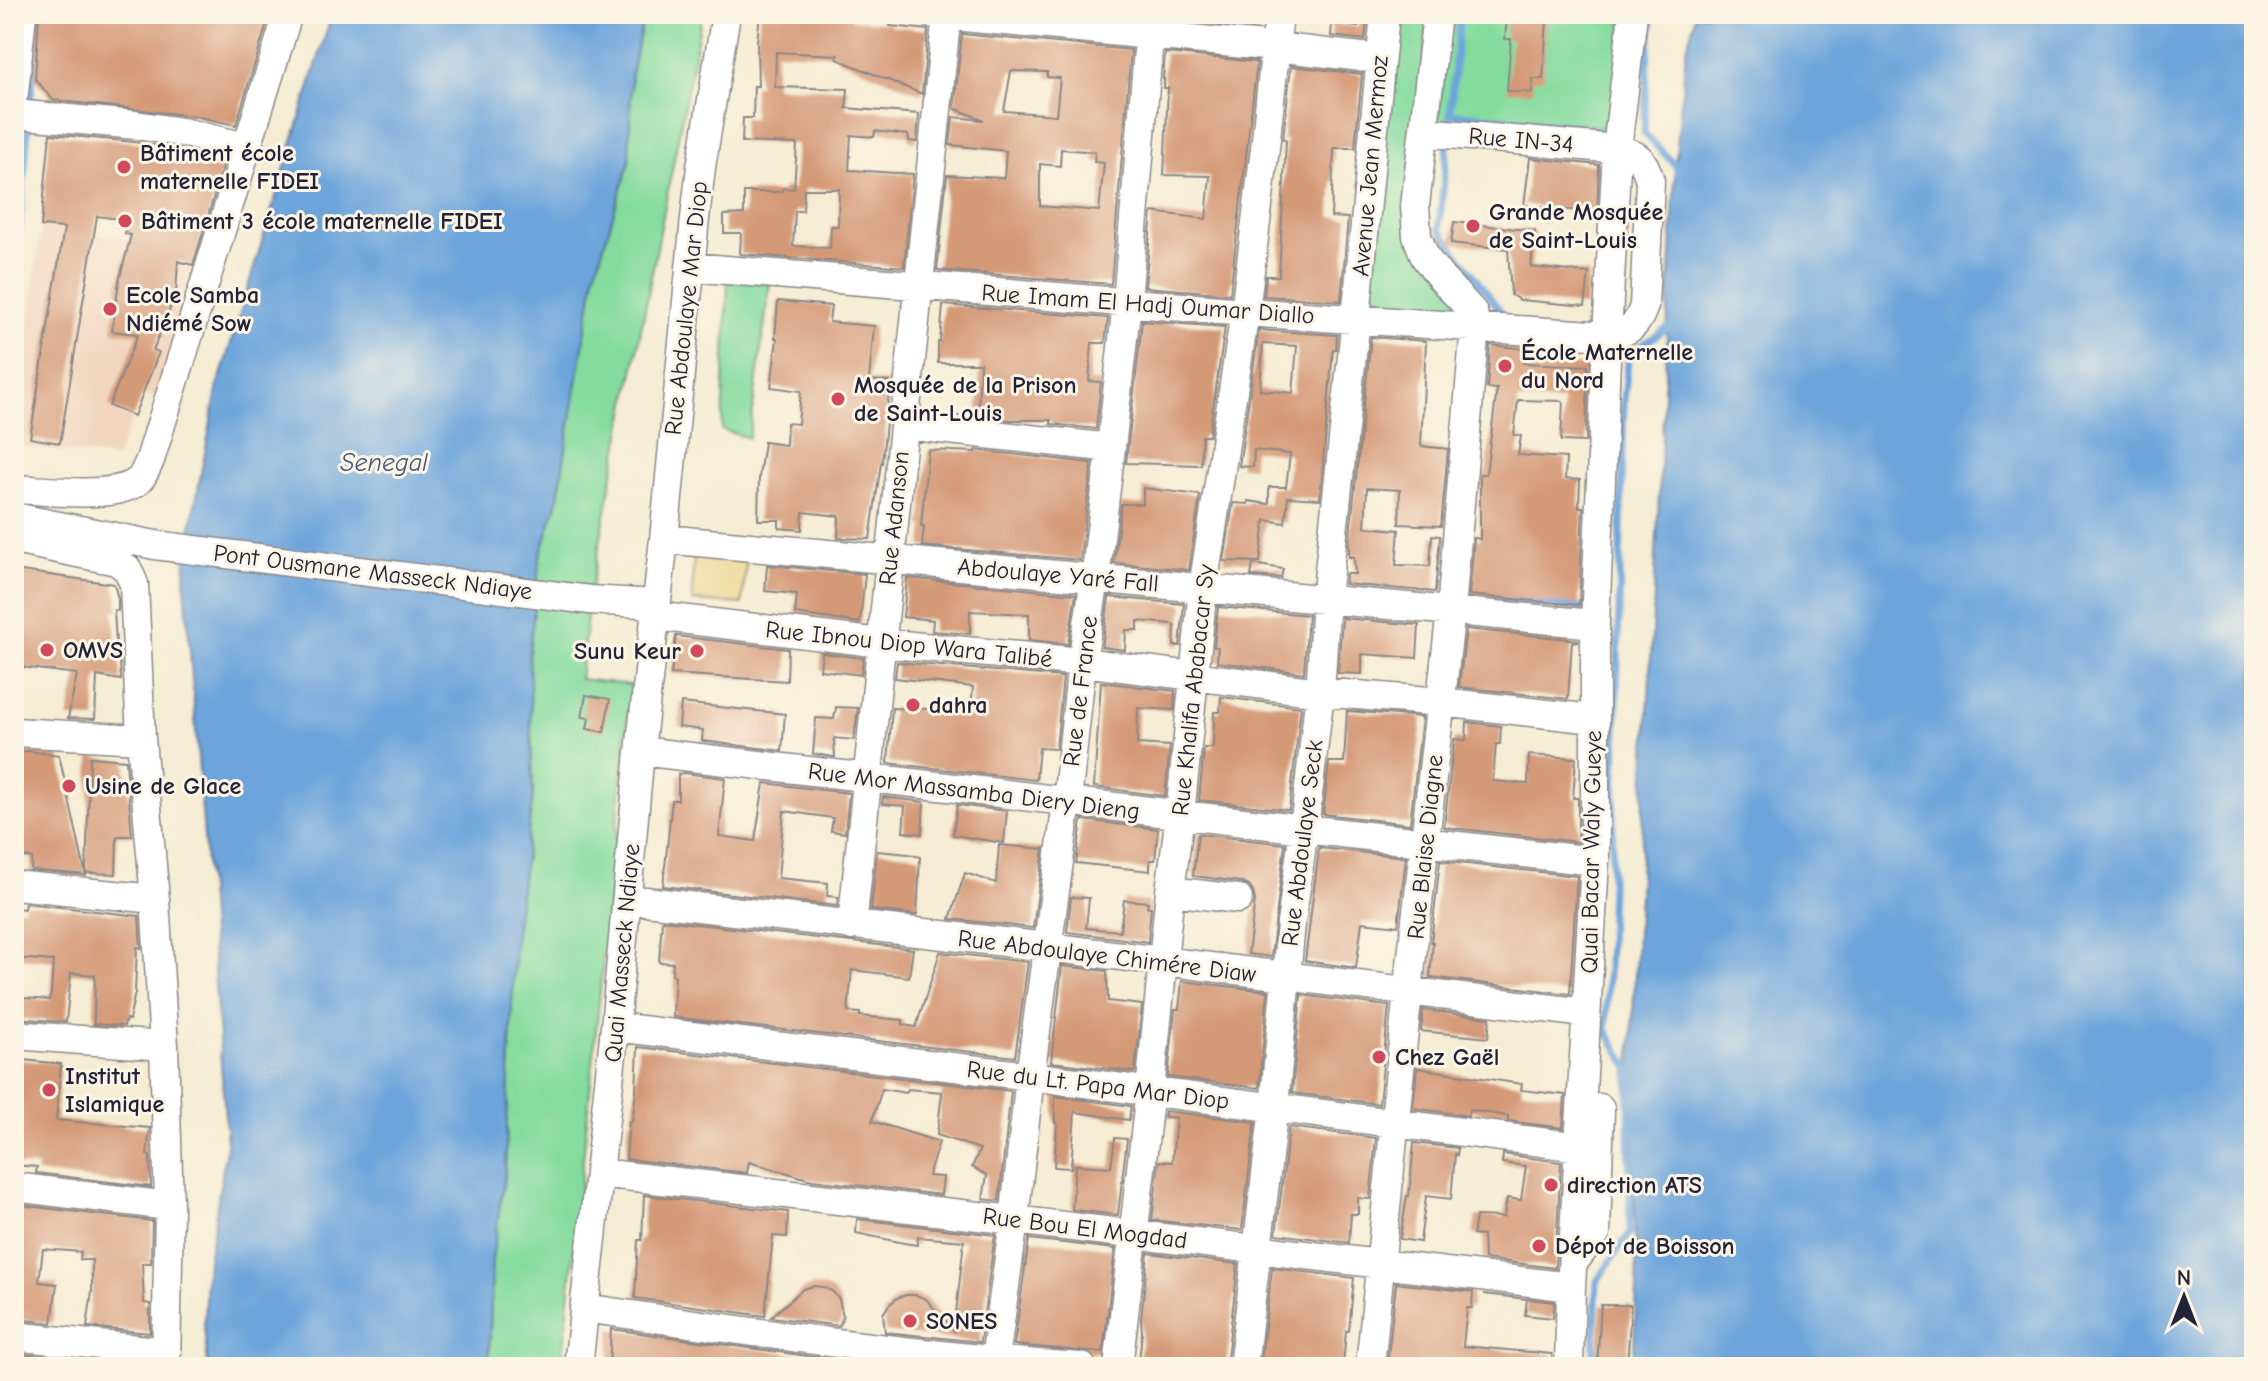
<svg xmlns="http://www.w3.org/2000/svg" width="2268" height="1381" viewBox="0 0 2268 1381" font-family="'Comic Neue',sans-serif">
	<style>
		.built { fill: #f1d5bd }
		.green { fill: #84db9e; stroke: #537e6c; stroke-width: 2 }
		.sand { fill: #eeda9e; stroke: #887e6c; stroke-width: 2 }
		.water { fill: #6ca4db; stroke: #47638b; stroke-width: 2 }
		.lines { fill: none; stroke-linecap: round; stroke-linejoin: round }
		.stream { stroke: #6ca4db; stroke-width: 7 }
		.building { fill: #d49977; fill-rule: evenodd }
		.minor-casing { stroke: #8c8787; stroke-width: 31 }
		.minor { stroke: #fff; stroke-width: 28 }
		.poi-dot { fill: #d1495b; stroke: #fcf5e5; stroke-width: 3 }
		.labels { text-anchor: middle; stroke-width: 6; stroke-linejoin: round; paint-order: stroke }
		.street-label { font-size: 24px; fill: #22223b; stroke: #fcf5e5 }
		.poi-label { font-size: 24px; font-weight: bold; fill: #22223b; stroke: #fcf5e5; text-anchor: start }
		.water-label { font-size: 26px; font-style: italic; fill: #40567b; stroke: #fcf5e5 }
	</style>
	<rect width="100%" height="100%" fill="#fcf5e5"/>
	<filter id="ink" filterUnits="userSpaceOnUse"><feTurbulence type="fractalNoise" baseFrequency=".0125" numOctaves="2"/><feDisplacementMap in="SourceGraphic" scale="16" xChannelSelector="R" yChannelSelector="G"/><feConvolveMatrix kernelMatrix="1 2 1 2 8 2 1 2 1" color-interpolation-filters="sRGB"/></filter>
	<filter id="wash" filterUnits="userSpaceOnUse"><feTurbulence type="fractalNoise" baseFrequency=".006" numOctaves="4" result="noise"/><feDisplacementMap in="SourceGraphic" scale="32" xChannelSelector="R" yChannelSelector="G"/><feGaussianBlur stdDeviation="1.8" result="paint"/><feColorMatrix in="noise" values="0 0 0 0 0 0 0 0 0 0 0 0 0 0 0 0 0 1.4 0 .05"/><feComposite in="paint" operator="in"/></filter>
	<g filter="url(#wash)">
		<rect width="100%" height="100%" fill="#f5ecd3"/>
		<path class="built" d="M41,227L163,244L172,260L203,268L158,399L143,393L116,458L23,447L15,437Z"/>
		<path class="green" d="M644,14H702L589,599L580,679L631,685L562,1367H489L492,1260L505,1170L515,933L533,794L529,654L540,556L557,503L595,274L629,163L631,75Z
			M1392,14H1429L1406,220L1471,321L1363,312Z
			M1450,14H1624L1607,141L1437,123Z
			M728,280L770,284L749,438L722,430Z"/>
		<path class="sand" d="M694,550L747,556L742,604L692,601Z"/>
		<path class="water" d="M332,14H644L631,75L629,163L595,274L557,503L540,556L529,654L533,794L515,933L505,1171L492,1260L489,1367H208L204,1327L206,1273L227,1144L185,585L186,552L218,385Z
			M1696,14H2254V1367H1633L1637,1288L1630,1074L1676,155L1686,52Z"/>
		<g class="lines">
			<path class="stream" d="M1653,14L1648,52L1644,133L1677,167V173
				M30,107L38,14
				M1450,113L1611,130
				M1449,127L1460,14
				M1448,139L1439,229L1507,320
				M14,291L29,120
				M1459,597L1590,609
				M1593,1367L1597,1281L1630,1233L1629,1068L1606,1030L1616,741L1624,400L1629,354L1672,325"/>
		</g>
		<g id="blocks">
			<path class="building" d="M39,14H270L236,125L194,116L53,100L35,79Z
				M760,14H825L852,17V20L891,23L890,26L928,30L922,94L837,59L838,55L776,52L775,87L848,89L846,108L919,114L917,142L909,141L908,135L875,131L874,137L851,135L849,170L913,174L904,267L740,254L741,233H724V215L744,214V192H782L783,188L794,189L797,144L742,142L743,118H753L754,86H758L757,42ZM804,189H839L838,226H831L830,248L793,246L795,211H803Z
				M1213,14H1256L1255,28L1212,24Z
				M1359,14H1368L1365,40L1331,36L1332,24L1358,27Z
				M1520,14H1539L1538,19L1547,20L1543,79H1533L1532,93L1507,91L1511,39H1505L1507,18L1520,19Z
				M962,34L1131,50L1111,284L937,270L947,175L1004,178L1006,151L950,145L953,117L984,120L954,108ZM1011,71L1047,72V77L1060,78L1056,115L1004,111ZM1061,149L1095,152L1094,162L1104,163L1099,211L1040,206V164L1060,166Z
				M1165,53L1257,62L1230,294L1145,287L1152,212L1206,219L1210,176L1164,175L1168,88H1164V79H1163Z
				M1291,66L1362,74L1355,148H1334L1331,217L1348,218L1341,301L1264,296L1266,276H1279L1286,140L1283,139Z
				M50,134L134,142L179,149L225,160L193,265L178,261L176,294L153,350L159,352L134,416L109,406L138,334L112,331L119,281L131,235L125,234L127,220L97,216L60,443L30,438L64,228L41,226Z
				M1530,158L1599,165L1597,213L1524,205Z
				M1454,222L1535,231L1531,267L1589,273L1585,306L1520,300L1511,295L1508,249L1451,243Z
				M778,301L831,306L829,322L874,326L869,380L890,382L882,463H881L870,539L838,538L839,516L803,512L802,530L779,528V520H758L759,477L764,442L786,445L787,423L798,424L801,391L771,387L777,338H775Z
				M943,305L1108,318L1105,343H1092L1089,381L1101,382L1096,429L1051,424V420H1010L978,416L980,363H938V342H940Z
				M1142,321L1225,327L1209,436H1202L1201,465L1126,463Z
				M1259,330L1337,335L1336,349H1333L1320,499L1288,497L1285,523L1265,520L1260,562L1224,561L1233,503L1248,504V501L1269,504V487H1286L1290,454L1254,450L1253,467L1239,466ZM1263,344L1297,346L1293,393L1260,390Z
				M1371,337L1426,341L1421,446L1448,449L1441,526L1399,524L1400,490L1367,488L1365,527L1399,530L1396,565L1430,566L1432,535L1440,536L1435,592L1345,584L1346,574H1355L1354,557H1349V543Z
				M1490,345L1525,349L1523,363L1588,366L1586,442L1561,441L1563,401L1518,400L1514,435L1521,436L1518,455L1566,458L1565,479L1580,480L1579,507H1583L1579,605L1469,595L1474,538L1480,539V474H1486L1497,389L1487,388Z
				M928,450L976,452V450L1092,463L1080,560L922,546L924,526H921Z
				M1143,488L1200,495L1189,570L1114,563L1121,504H1143Z
				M1253,564L1283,569L1281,578L1251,576Z
				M767,565L865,574L860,623L795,614L797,594L765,591Z
				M14,570L114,584L118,599V611L114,610L117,660L120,661L121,680L97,676L95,719L68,718L77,674L14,666Z
				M907,578L1076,594L1068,644L1029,640V614L970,611V634L932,631L933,620L903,617Z
				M1109,597L1184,604L1180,646H1174L1175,626L1173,624L1138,621V630H1126L1125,650L1102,647Z
				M1218,607L1308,615L1304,673L1217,662L1218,647H1214Z
				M1342,618L1419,625L1417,658L1362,654V674L1338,673Z
				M1466,629L1578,640V642H1572L1568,699L1459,687Z
				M676,636L788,649L787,681L671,674Z
				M822,653L863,658L861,675L820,670Z
				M897,662L1063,677L1056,749L1039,748L1036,780L888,763L892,708L971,710L973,687L895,678Z
				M1101,682L1175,691L1174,710L1138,708L1137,744L1170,746L1165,796L1094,787Z
				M586,695L610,699L604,732L587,729L589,718L582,717Z
				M1221,697L1301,707L1289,810L1199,800L1204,748H1213L1214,712H1220Z
				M681,703L785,714L782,751L702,741L703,730L679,727Z
				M836,707L858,708L854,740L834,738L835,757L813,754L816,718L834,719Z
				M1347,711L1422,717L1410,824L1323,814L1329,762H1344Z
				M1467,722L1501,726L1500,744H1496L1493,781L1528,784L1529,755L1576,758L1573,798H1578V842L1444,827L1454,739L1466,740Z
				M28,751L59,755L86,875L31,870L32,858L14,855V752Z
				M90,757L126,760L132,836H117L116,874L86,873Z
				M684,773L725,778L719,836L755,841L764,783L849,793L845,833L831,831L833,818L784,811L778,878L828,883L827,896L838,897L837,906L663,886L672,800H678V774Z
				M883,797L924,802L922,834L903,832L905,806L882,804Z
				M957,805L1007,811L1004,843L953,835Z
				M1082,820L1158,829L1155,860H1150V871L1076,863Z
				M1198,834L1285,844L1271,957L1248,954L1255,900L1253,892L1249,886L1240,882L1193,876Z
				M999,845L1044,849L1033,928L950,919L965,873L996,883Z
				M1319,848L1406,857L1398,926L1362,922L1356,968L1305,961Z
				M877,851L909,854L920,857L917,915L871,910Z
				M1440,861L1577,876L1570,994L1430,977L1433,942H1431Z
				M1071,897L1089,898L1086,928L1120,931L1124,900L1148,902L1147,907H1151L1148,942L1067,932Z
				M25,903L139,916L141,948L137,947L135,993L129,1020L126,1019L124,1026L94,1024L95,975L71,973L66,1022L14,1018V997L49,1000L51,994L53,961L14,958V908L24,909Z
				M662,920L913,949L909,977L852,970L848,1012L860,1013V1016L903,1020V1025L916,1027L940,952L1028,962L1015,1057L673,1017L675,976L672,975L673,963L659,962Z
				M1062,966L1107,971L1108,1001L1142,1005L1135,1072L1051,1062Z
				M1182,981L1268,991L1259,1088L1168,1077L1175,1009H1179Z
				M1301,995L1389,1006L1379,1104L1292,1093Z
				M1423,1010L1490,1018L1488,1038L1421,1031Z
				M638,1047L1011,1091L999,1201L983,1199L987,1175L972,1167L980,1149L937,1135L942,1092L908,1089L906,1093L882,1089L872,1121L939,1142L928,1176L943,1177L941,1195L812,1180L749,1162L747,1173L626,1159L629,1121L632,1122L636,1091Z
				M14,1059L61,1064L56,1120L150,1128L147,1155L150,1156L151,1187L36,1173L37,1167L14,1165Z
				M1417,1068L1522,1084L1521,1090L1565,1095L1563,1128L1508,1121V1116L1469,1110L1468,1116L1413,1108Z
				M1055,1096L1131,1106L1129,1120L1075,1112L1071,1168L1054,1167L1057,1123H1055Z
				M1165,1111L1255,1122L1242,1230L1152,1220L1159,1161L1172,1162L1176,1118L1165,1117Z
				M1289,1127L1376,1138L1370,1199L1358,1198V1214H1351L1349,1243L1276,1234Z
				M1115,1138L1127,1139L1118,1215L1072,1210L1075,1165L1111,1167Z
				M1414,1143L1458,1148L1457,1155L1455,1154L1451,1199L1426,1196L1420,1242L1400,1239L1407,1196H1409Z
				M1503,1154L1561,1162L1555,1268L1484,1259L1483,1236L1473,1235L1476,1216L1504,1217L1507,1198L1521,1200L1526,1166L1502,1163Z
				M644,1195L788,1212L787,1237L773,1236L765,1316L635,1298L638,1240H642Z
				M19,1205L152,1221L151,1263H142L144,1303L150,1304V1333L87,1327L92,1291V1260H80L81,1252L43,1249L39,1282L57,1284L52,1323L14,1319V1246Z
				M857,1219L995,1235L980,1342L885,1332L883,1314L888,1306L897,1298L906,1295H916L926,1299L954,1331L964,1241L918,1237L917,1245L904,1243L856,1233Z
				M1029,1239L1115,1249L1103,1353L1014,1345Z
				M1148,1253L1238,1264L1226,1367H1174L1139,1362L1142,1332L1141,1319Z
				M1272,1268L1354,1278L1349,1331H1346L1343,1367H1260Z
				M1396,1283L1473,1292L1472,1308H1467L1463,1346L1552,1354V1367H1387Z
				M813,1286L823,1287L832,1291L839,1299L843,1316L839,1326L771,1317L803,1289Z
				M1484,1294L1554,1302L1553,1318L1525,1315L1527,1299Z
				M1601,1305H1631L1627,1367H1597Z
				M611,1329L859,1363V1367H609Z
				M14,1353L48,1357L47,1367H14Z"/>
		</g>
	</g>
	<g filter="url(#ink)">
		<use href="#blocks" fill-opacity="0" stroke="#8c8787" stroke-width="2"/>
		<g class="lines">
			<g class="minor-casing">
				<path id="minor" d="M932,14L1275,47L1379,59
					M14,93L22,14
					M14,114L136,125L182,132L246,147
					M690,267L1245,312L1607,336C1630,330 1636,329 1644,306L1650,181C1644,158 1638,155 1617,149L1424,132
					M904,425L1111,448
					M14,489C45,490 114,500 138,481C143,477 147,467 150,460L288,14
					M14,517L155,545L590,600L656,604
					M664,539L1595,624
					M14,540L117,561L128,570L134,584L141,739L155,899L164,1046L169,1206L166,1367
					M655,616L881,643L1082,662L1320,692L1441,702L1594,719
					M14,732L141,739
					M640,751L1304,829L1595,861
					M14,885L155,899
					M1170,891L1238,899
					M628,899L1048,947L1586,1013
					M852,926L947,14
					M615,1027L1030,1076L1579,1147
					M14,1035L164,1046
					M599,1173L1014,1220L1571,1287
					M14,1187L169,1206
					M1573,1263L1596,1233L1600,1108
					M584,1308C749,1332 915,1356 1082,1367
					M14,1336L167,1352
					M578,1367L615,1027L640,751L664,539L695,218L701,167L726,14
					M994,1367L1014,1220L1030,1076L1067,802L1082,662L1095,579L1111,448L1127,302L1151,14
					M1118,1367L1150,1091L1170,891L1180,815L1203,588L1245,312L1265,148L1279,14
					M1243,1367L1274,1107L1291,923L1304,829L1320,692L1326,599L1356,318L1385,14
					M1370,1367L1408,991L1451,610L1475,326L1473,312L1441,278L1425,257L1417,236L1415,206L1437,14
					M1569,1367L1571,1287L1595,861V624L1607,336L1617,149L1633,14"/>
			</g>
			<use href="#minor" class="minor"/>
		</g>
	</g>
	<g class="poi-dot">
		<circle cx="124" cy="167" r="8"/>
		<circle cx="125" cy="221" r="8"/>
		<circle cx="1473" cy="226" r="8"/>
		<circle cx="110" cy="309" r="8"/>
		<circle cx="1505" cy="366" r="8"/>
		<circle cx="838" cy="399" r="8"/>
		<circle cx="47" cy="650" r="8"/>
		<circle cx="697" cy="651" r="8"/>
		<circle cx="913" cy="705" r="8"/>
		<circle cx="69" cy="786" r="8"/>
		<circle cx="1379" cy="1057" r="8"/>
		<circle cx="49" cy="1090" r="8"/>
		<circle cx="1551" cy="1185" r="8"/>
		<circle cx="1539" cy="1246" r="8"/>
		<circle cx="910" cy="1321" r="8"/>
	</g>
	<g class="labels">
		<g class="street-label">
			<text transform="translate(1521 140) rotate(5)" y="8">Rue IN-34</text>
			<text transform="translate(1370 166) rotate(-85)" y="8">Avenue Jean Mermoz</text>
			<text transform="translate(1148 304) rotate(4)" y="8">Rue Imam El Hadj Oumar Diallo</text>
			<text transform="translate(686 308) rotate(-84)" y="8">Rue Abdoulaye Mar Diop</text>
			<text transform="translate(894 518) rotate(-84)" y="8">Rue Adanson</text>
			<text transform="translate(373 572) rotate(7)" y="8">Pont Ousmane Masseck Ndiaye</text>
			<text transform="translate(1058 575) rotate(5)" y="8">Abdoulaye Yaré Fall</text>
			<text transform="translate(909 644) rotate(6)" y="8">Rue Ibnou Diop Wara Talibé</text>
			<text transform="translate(1193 690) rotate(-84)" y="8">Rue Khalifa Ababacar Sy</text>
			<text transform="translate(1080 691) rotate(-83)" y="8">Rue de France</text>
			<text transform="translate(974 791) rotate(7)" y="8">Rue Mor Massamba Diery Dieng</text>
			<text transform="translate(1302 843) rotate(-83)" y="8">Rue Abdoulaye Seck</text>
			<text transform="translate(1425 847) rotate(-84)" y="8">Rue Blaise Diagne</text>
			<text transform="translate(1591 852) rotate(-89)" y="8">Quai Bacar Waly Gueye</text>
			<text transform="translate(622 953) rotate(-85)" y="8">Quai Masseck Ndiaye</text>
			<text transform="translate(1107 956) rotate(7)" y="8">Rue Abdoulaye Chimére Diaw</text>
			<text transform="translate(1098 1085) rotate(7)" y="8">Rue du Lt. Papa Mar Diop</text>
			<text transform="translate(1085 1228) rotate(7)" y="8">Rue Bou El Mogdad</text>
		</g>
		<g class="poi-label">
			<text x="140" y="161">Bâtiment école<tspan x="140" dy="28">maternelle FIDEI</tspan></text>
			<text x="1489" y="220">Grande Mosquée<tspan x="1489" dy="28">de Saint-Louis</tspan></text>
			<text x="141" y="229">Bâtiment 3 école maternelle FIDEI</text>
			<text x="126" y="303">Ecole Samba<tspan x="126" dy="28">Ndiémé Sow</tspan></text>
			<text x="1521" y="360">École Maternelle<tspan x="1521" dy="28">du Nord</tspan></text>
			<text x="854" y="393">Mosquée de la Prison<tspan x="854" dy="28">de Saint-Louis</tspan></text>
			<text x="63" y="658">OMVS</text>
			<text x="681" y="659" text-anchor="end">Sunu Keur</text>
			<text x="929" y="713">dahra</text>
			<text x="85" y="794">Usine de Glace</text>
			<text x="1395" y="1065">Chez Gaël</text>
			<text x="65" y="1084">Institut<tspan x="65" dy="28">Islamique</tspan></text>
			<text x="1567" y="1193">direction ATS</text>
			<text x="1555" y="1254">Dépot de Boisson</text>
			<text x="926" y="1329">SONES</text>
		</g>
		<g class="water-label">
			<text x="384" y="471">Senegal</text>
		</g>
	</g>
	<rect width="2268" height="1381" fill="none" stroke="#fcf5e5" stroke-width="48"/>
	<g transform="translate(2184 1297)" stroke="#fcf5e5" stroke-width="6" paint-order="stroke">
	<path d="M0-6L14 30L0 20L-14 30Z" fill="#22223b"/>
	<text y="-12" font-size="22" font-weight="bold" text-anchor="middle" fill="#22223b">N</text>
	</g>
</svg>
